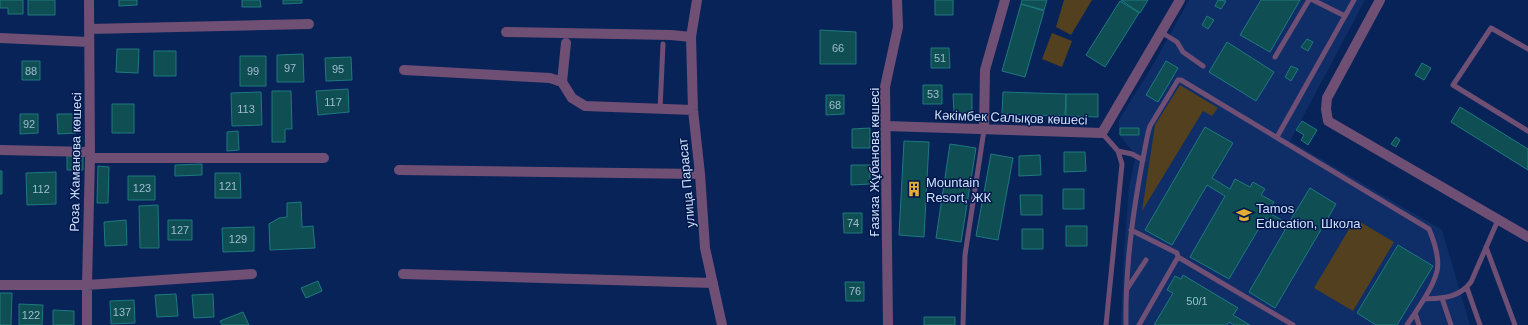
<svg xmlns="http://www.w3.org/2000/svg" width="1528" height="325" viewBox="0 0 1528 325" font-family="Helvetica,sans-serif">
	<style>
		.built { fill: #0f2e68 }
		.green { fill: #52401f }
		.building { fill: #0f4f53; stroke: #1e797f }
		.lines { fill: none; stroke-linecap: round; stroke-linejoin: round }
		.lane { stroke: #704f75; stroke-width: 5 }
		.street { stroke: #704f75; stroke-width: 10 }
		.labels { text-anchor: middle; stroke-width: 3; stroke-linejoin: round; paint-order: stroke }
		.number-label { font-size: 11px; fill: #a0bcd0 }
		.street-label { font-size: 13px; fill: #d0e0fa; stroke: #01184c }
		.poi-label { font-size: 13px; fill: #d0e0fa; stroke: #01184c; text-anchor: start }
	</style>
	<rect width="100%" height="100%" fill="#082358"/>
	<path class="built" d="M1189,0H1365L1290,141L1442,230L1470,325H1121L1124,250L1129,187L1136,155L1119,135V120L1153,65Z"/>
	<path class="green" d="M1064,0H1092L1071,35L1056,27Z
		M1052,33L1072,41L1062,67L1042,59Z
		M1180,85L1218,108L1212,116L1203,111L1142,211L1155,125Z
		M1355,219L1394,242L1353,311L1314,288Z"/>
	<path class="building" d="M0,0H23V14H8V8H0Z
		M28,0H55V15H28Z
		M119,0H137V5L119,6Z
		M242,0H260L261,7H242Z
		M283,0H302V3L283,4Z
		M935,0H953V15H935Z
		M1022,0H1047L1044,10L1021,4Z
		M1121,0H1148L1140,13Z
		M1218,0L1226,1L1221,9L1215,6Z
		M1261,0H1300L1270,52L1240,35Z
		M1120,1L1139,13L1105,67L1086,55Z
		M1021,4L1044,11L1025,77L1002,71Z
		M1207,16L1214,20L1208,29L1202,25Z
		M820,30L856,32V64H820Z
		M1307,39L1313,42L1308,51L1301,47Z
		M1227,42L1274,72L1256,101L1209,72Z
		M931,48H949L950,68H931Z
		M117,49H139L138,73L116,72Z
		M154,51H176V76H154Z
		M303,54L304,82H277V55Z
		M240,56H266V86H240Z
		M351,57L352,80L326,81L325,58Z
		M22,61H40V80H22Z
		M1166,61L1178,68L1158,102L1146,95Z
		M1422,63L1431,68L1424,80L1415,75Z
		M1291,66L1298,69L1291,81L1285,77Z
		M923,85H942V104H923Z
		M348,89L349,112L318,115L316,91Z
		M272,91H291L292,129H285V142H272Z
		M261,92L262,125L232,126L231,93Z
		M1003,92L1066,94L1065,116L1002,114Z
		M953,94H972V113H954Z
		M1066,94H1098V117L1066,116Z
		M826,95H844V114L826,115Z
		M112,104H134V133H112Z
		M1460,107L1528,149V170L1451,122Z
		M20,114H38V133L20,134Z
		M57,114H76V133L58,134Z
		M1302,121L1317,130L1308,145L1301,140L1304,135L1296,130Z
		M1205,127L1233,143L1212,178L1230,189L1235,179L1250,187L1253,182L1265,189L1261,195L1274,202L1268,212L1288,224L1310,188L1336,204L1275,308L1249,292L1285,230L1265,218L1229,279L1190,257L1225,196L1207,185L1172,245L1145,230Z
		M870,128V148H852V129Z
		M1120,128H1139V135H1120Z
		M238,131L239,150L227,151V132Z
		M1396,137L1400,140L1396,147L1391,144Z
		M904,141L929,142L924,237L899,235Z
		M950,144L976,148L961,242L936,238Z
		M1064,152H1085L1086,171L1064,172Z
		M991,154L1013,158L998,240L976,236Z
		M1040,155L1041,175L1019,176V156Z
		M67,156H83V170H67Z
		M202,164V175L175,176V165Z
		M851,165H870V184L851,185Z
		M98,166L109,167L108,203H97Z
		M0,171H2V194H0Z
		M56,172V204L27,205L26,173Z
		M215,173H240L241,198H215Z
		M128,176H155V200H128Z
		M1063,189H1084V209H1063Z
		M1020,195H1042V215H1021Z
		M301,202L302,227L313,226L315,248L270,250L269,224L279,218L287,217V203Z
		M158,205L159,248H140L139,206Z
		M843,213H862V233H844Z
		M126,220L127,245L105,246L104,222Z
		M168,220H192V240H168Z
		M1066,226H1087V246H1066Z
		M254,227V251L223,252L222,228Z
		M1022,229H1043V249H1022Z
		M1398,245L1433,266L1397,325H1376L1357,313Z
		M1183,275L1238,308L1233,315L1250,325H1234L1229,322L1227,325H1154L1173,293L1167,290L1175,276L1181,279Z
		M318,281L322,291L306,298L301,288Z
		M845,282H864V301H846Z
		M0,293H12L11,325H0Z
		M176,294L178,316L157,317L155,295Z
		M213,294L214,317L194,318L192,295Z
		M134,300L135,323L111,324L110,301Z
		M19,304L43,305L42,325H19Z
		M53,310L74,311V325H53Z
		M243,312L249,325H222L220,321Z
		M924,317H955V325H924Z"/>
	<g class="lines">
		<path class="lane" d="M1313,0L1345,16
			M1161,32L1177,42L1183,52L1203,66
			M1528,49L1491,28L1453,85L1528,131
			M1275,57L1309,0
			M660,109L663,44
			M1102,133L1118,151L1122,164L1106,325
			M1277,137L1354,0
			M1118,151L1132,154L1143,160
			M1131,230L1177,253L1178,257L1139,325
			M1486,247L1515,325
			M1178,257L1293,325
			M1467,288L1480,325
			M1127,289L1146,260
			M1442,298L1451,325
			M1425,299C1443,298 1459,298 1471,282L1498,220
			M1415,313L1419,325
			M963,325L965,255L984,130
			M1126,325C1125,260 1135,197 1148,133L1150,126L1178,80H1181L1429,229C1434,241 1440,258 1437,271C1433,288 1417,310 1407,325"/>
		<path class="street" d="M697,0L691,37L693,110L700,174L705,248L722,325
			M1380,0L1327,98L1326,109L1328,121L1528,237
			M89,29L309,24
			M506,32L671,35L691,37
			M0,38L89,42
			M404,70L550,78L562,82L572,98L585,106L693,110
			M562,82L566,43
			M886,126L1102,133L1180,0
			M984,130L985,70L1005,0
			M0,150L90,152
			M90,158H324
			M399,170L700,174
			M403,274L713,283
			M0,285H87L252,274
			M87,325V285L90,158L89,0
			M888,325L885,87L898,27L897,0"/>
	</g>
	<defs>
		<g id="building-bare" transform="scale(1.2)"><path d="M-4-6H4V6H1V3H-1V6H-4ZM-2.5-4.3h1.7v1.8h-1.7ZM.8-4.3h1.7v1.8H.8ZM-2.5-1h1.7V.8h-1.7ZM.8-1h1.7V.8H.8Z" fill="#e5ad35" stroke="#01184c" stroke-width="2.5" paint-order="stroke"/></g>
		<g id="school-bare" transform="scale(1.2)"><path d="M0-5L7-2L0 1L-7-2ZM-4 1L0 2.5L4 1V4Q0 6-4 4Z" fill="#e5ad35" stroke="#01184c" stroke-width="2.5" paint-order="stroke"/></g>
	</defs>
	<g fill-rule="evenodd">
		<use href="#building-bare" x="914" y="189"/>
		<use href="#school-bare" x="1244" y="215"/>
	</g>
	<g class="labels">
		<g class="number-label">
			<text x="838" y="52">66</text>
			<text x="940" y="62">51</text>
			<text x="290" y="72">97</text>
			<text x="338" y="73">95</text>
			<text x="31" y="75">88</text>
			<text x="253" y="75">99</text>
			<text x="933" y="98">53</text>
			<text x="333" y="106">117</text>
			<text x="835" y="109">68</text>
			<text x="246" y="113">113</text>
			<text x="29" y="128">92</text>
			<text x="228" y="190">121</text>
			<text x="142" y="192">123</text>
			<text x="41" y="193">112</text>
			<text x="853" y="227">74</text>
			<text x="180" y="234">127</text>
			<text x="238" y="243">129</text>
			<text x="855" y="295">76</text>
			<text x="1197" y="305">50/1</text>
			<text x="122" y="316">137</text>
			<text x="31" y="319">122</text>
		</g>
		<g class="street-label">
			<text transform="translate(1011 117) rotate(2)" y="5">Кәкімбек Салықов көшесі</text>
			<text transform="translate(75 162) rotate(-89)" y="5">Роза Жаманова көшесі</text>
			<text transform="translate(874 162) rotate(-90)" y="5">Ғазиза Жұбанова көшесі</text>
			<text transform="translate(686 183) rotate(-95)" y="5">улица Парасат</text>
		</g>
		<g class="poi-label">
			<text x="926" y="187">Mountain<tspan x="926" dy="15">Resort, ЖК</tspan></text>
			<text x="1256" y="213">Tamos<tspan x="1256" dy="15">Education, Школа</tspan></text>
		</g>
	</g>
</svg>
